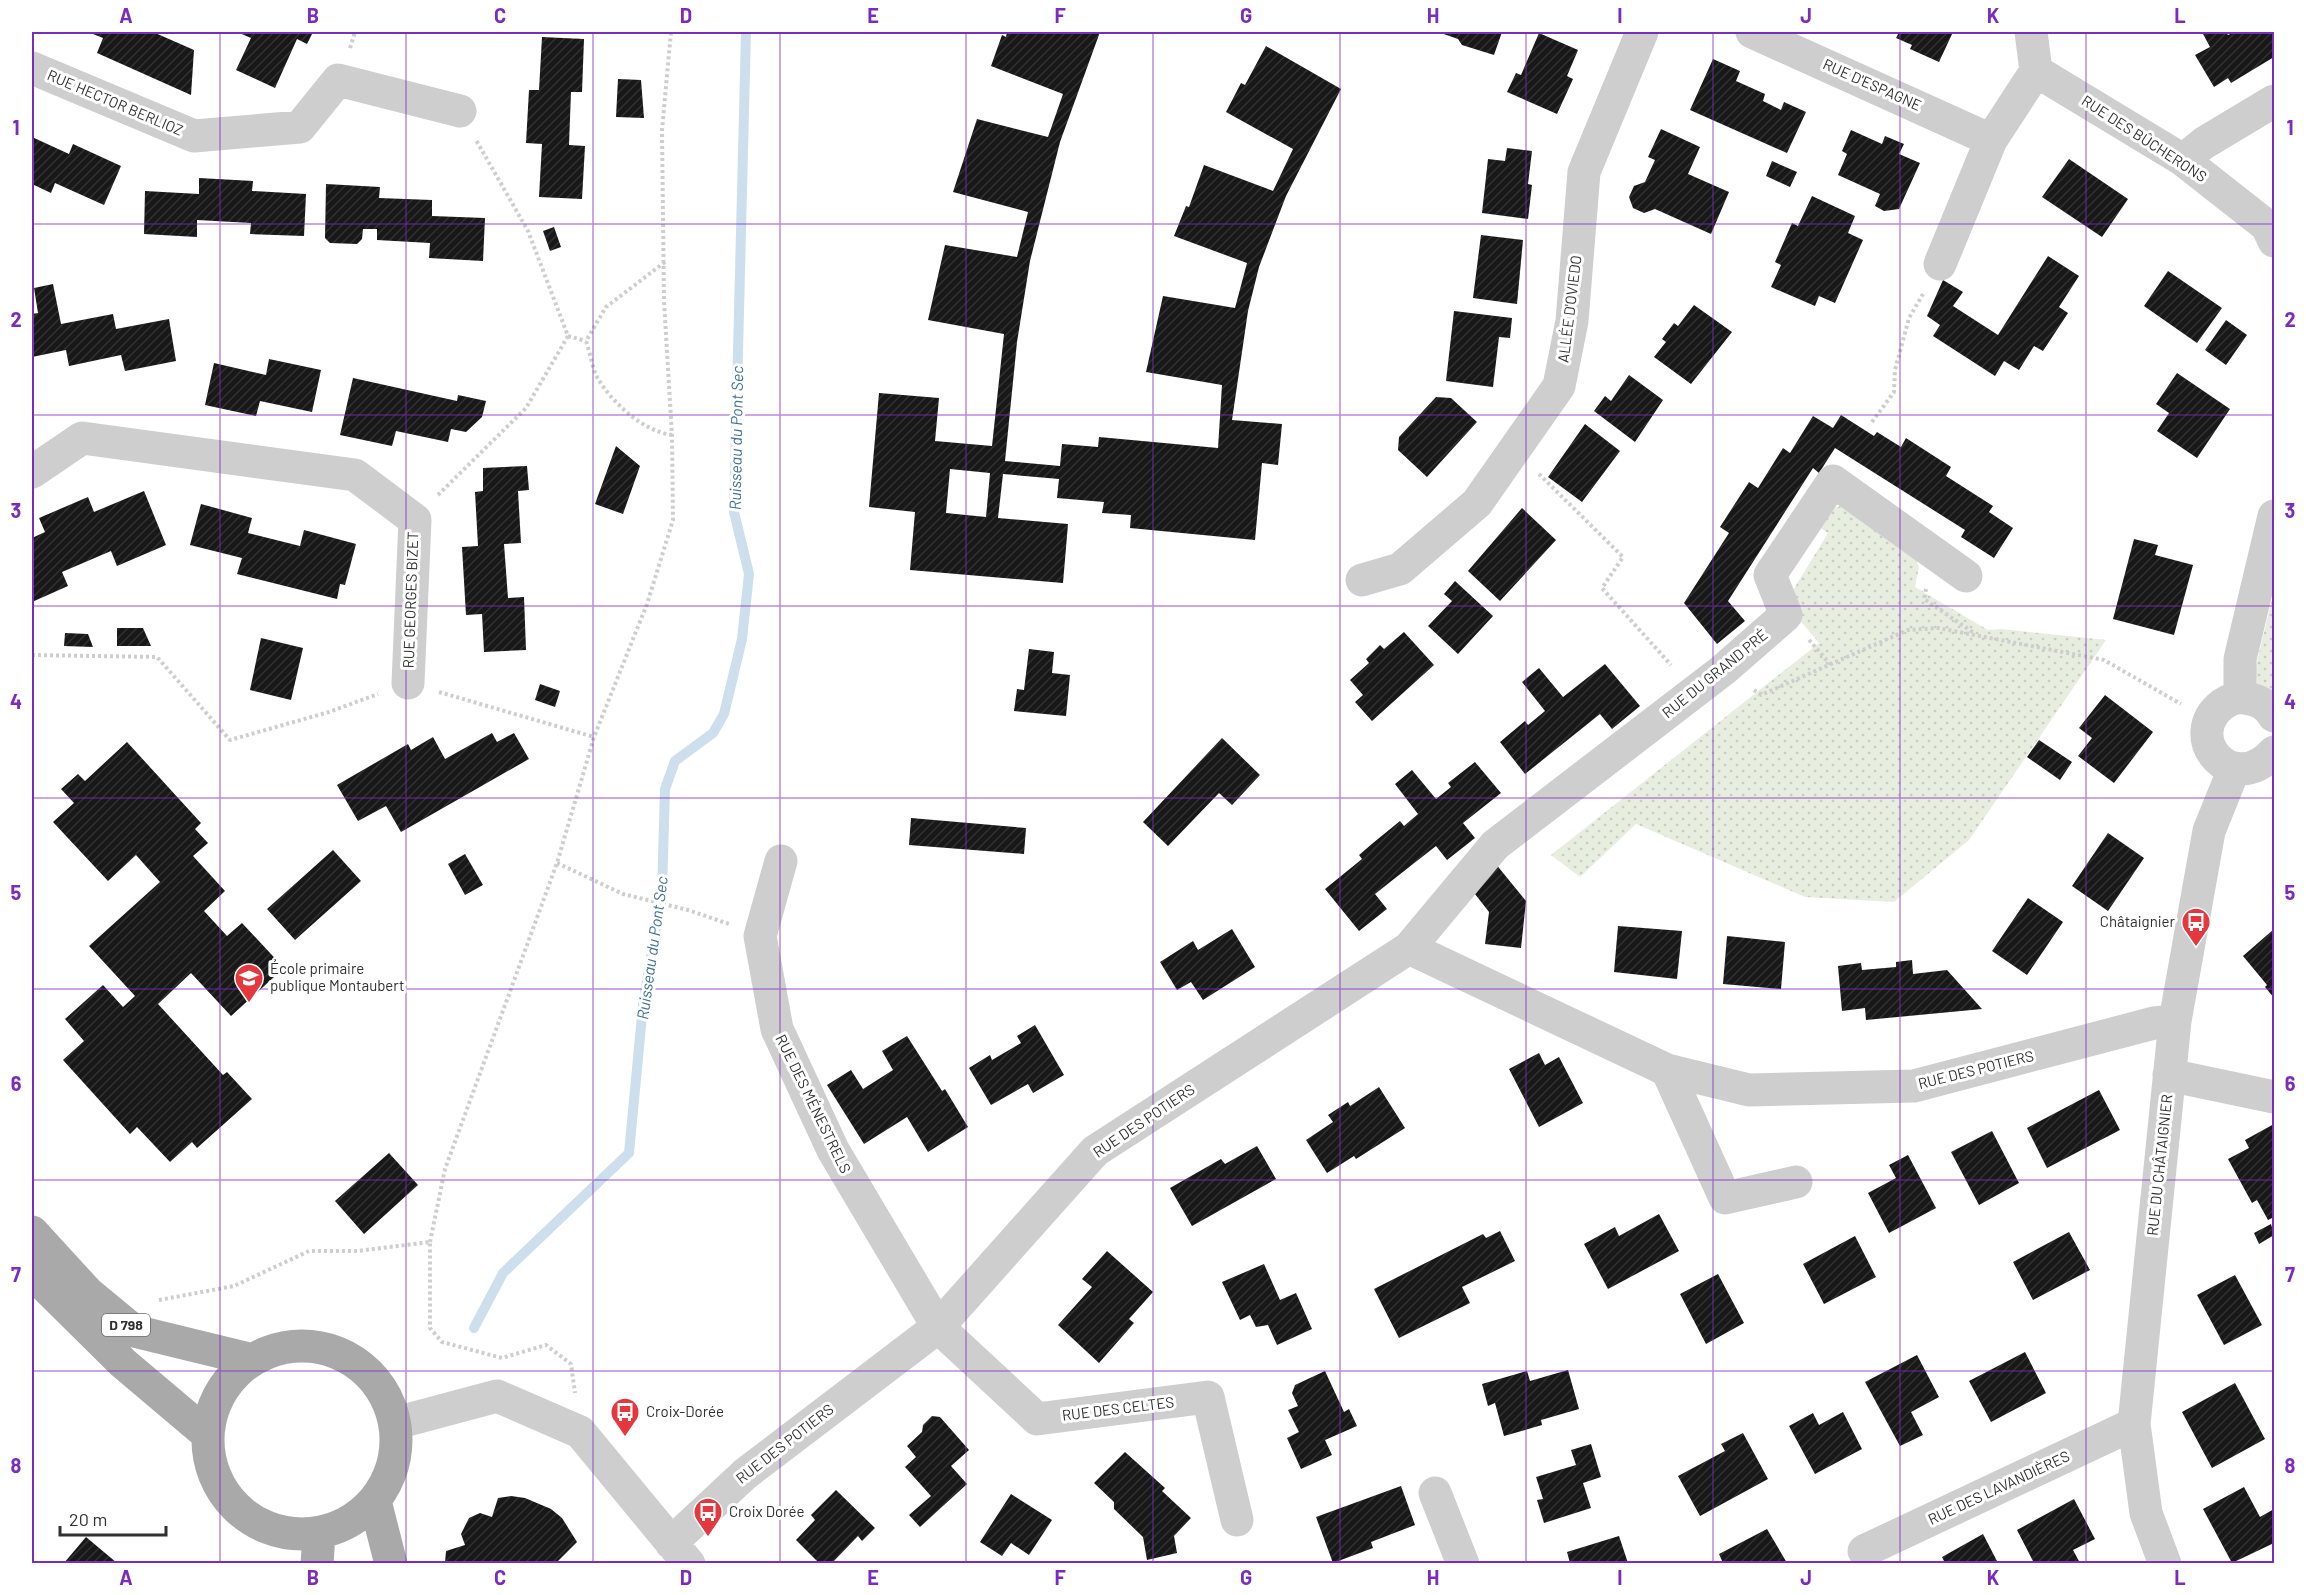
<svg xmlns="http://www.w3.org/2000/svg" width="2306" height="1595" viewBox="0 0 2306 1595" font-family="Barlow,sans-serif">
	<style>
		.green { fill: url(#green-dots) }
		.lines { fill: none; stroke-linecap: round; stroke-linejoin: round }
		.stream { stroke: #cddfed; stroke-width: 10 }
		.building { fill: url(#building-hatch); fill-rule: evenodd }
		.path { stroke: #cecece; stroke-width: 4; stroke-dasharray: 3 3; stroke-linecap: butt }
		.minor { stroke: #cecece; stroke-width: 33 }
		.major { stroke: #a9a9a9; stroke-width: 33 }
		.grid { fill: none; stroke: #7b2cbf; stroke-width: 1.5; stroke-opacity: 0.55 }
		.labels { text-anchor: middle; stroke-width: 6; stroke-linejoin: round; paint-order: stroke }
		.shield { fill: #fff; stroke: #6f6f6f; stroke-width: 1.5 }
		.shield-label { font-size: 14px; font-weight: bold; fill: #313131 }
		.street-label { font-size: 15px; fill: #313131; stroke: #fff }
		.poi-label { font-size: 15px; fill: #313131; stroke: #fff; text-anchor: start }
		.water-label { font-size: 16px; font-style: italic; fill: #3f7094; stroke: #fff }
		.neatline { fill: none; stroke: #7b2cbf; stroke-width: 2 }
		.grid-label { font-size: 20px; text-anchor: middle; font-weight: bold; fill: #7b2cbf }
	</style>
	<defs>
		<pattern id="green-dots" width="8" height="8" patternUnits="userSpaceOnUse" patternTransform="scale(1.5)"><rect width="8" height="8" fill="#e7eee0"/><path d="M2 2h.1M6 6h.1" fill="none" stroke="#c7cdc1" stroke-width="1.8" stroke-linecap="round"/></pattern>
		<pattern id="building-hatch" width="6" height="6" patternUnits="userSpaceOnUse" patternTransform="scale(1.5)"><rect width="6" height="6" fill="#181818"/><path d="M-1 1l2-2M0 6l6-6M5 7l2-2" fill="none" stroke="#313131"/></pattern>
	</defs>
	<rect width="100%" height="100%" fill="#fff"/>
	<path class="green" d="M1843,505L1913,553L1919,567L1915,587L1988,630L2001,629L2106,640L1969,840L1894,902L1805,897L1636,824L1580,877L1551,855L1819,643L1788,606L1787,600L1828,533L1819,527L1829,510Z
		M2274,590V698L2257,685L2255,670Z"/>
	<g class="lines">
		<path class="stream" d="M474,1328L503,1273L629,1153L643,1005L662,892L665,789L675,761L713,733L724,714L742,639L749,574L734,512L746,32"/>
	</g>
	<path class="building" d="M88,32H153L194,50L191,95L97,53L103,38Z
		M237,32H313L307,44L297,39L275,88L236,70L251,38Z
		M1007,32H1100L1060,142L1030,261L1017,342L1005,461L1060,466L1062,444L1098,447L1099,437L1218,448L1222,385L1146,372L1163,296L1235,308L1247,263L1174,236L1186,206L1189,207L1204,165L1273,191L1293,149L1226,112L1241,83L1245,85L1266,46L1341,89L1286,196L1259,267L1248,311L1232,420L1282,424L1278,465L1262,463L1255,540L1130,528L1131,515L1102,513L1104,502L1057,498L1059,479L1003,474L998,518L1068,524L1063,583L910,570L915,512L869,507L879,393L939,398L935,441L992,446L1004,334L928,320L945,245L1017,257L1028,212L953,192L977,119L1048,137L1063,94L991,66L1002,35L1006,37ZM950,469L990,473L986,517L946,513Z
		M1438,32H1502L1494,55L1462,45L1458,39Z
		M1899,32H1953L1939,62L1910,49L1912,45L1896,38Z
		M2202,32H2226L2228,35L2234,32H2274V57L2231,83L2228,78L2214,87L2195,55L2210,47Z
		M1539,33L1578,50L1567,76L1573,79L1557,114L1507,92L1516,73L1521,75Z
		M542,37L584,39L582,92H571L569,145L585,146L582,199L539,197L542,144L526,143L529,90H539Z
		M1713,59L1740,71L1736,81L1765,94L1763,101L1781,110L1784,102L1806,112L1787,153L1690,110Z
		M618,79L641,80L644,118L616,117Z
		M1661,129L1700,147L1688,174L1729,192L1711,234L1655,209L1644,213L1633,208L1629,197L1634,186L1645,182L1655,160L1648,157Z
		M1851,130L1882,144L1885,136L1904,144L1899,154L1920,163L1899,209L1884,211L1875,206L1880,194L1838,175L1847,154L1842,151Z
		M32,137L69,154L73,144L121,166L104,205L55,183L51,193L32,184Z
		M1507,148L1532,151L1528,184L1532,185L1528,219L1482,213L1488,159L1505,161Z
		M2069,159L2128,199L2102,237L2042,197Z
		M1772,161L1797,172L1790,187L1766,176Z
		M199,178L253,181L252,191L306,194L304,236L250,234L251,223L197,220V237L144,234L145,191L199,194Z
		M326,184L380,187L379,198L432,200V216L485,218L483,261L429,258L430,243L377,240V229H363L362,239L357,244L330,243L325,238Z
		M1812,196L1855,216L1848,233L1863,240L1835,303L1819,296L1815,306L1771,287L1781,265L1775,262L1792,223L1798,226Z
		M554,227L561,247L550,251L543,231Z
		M1481,235L1523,240L1517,304L1473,298Z
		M2048,256L2079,276L2059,307L2068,313L2043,351L2034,346L2019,370L2004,361L1995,376L1933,336L1940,325L1927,316L1943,280L1963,292L1953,306L1998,335Z
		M2168,271L2222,308L2197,343L2144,306Z
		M53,284L61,324L113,314L116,329L169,319L176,361L125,371L121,355L69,366L66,350L32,357V314L38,313L34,288Z
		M1694,305L1732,332L1691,384L1654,357L1666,342L1662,339L1674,323L1678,326Z
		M1454,311L1512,318L1510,338L1499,337L1493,387L1446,381Z
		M2226,320L2247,335L2226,365L2205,350Z
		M269,359L321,370L312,412L260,401L256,416L205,405L214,363L266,375Z
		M2177,373L2230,409L2197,458L2157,431L2169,413L2156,404Z
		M1629,375L1663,400L1635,442L1594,411L1605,396L1611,401Z
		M353,378L457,401L458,395L486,401L482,417L466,432L451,429L448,442L396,431L392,446L340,435Z
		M1436,397L1451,398L1477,422L1427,477L1398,450L1399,437Z
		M1841,415L1874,436L1877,432L1901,447L1906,438L1951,467L1946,476L1993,506L1989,512L2013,528L1994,558L1961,537L1965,530L1835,448L1819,473L1813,468L1728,601L1745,621L1717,644L1684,603L1729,533L1720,527L1749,482L1758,488L1783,448L1790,453L1813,416L1833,428Z
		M1585,424L1620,451L1582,502L1548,477Z
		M616,446L640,466L623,514L595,504Z
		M527,466L529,490L518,491L521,543L504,544L508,598L524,597L526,650L484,652L482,614L466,615L462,547L478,546L475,492L483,491V468Z
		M144,491L166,545L117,566L111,551L62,572L68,586L32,602V538L45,532L39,518L88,497L94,512Z
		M201,504L252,518L248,533L300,546L304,530L356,544L345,585L340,584L337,599L237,574L242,558L190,545Z
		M1522,508L1556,540L1500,601L1468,571Z
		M2134,539L2158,545L2155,555L2193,565L2174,635L2113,619Z
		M1455,581L1493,616L1458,654L1428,626L1452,601L1444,594Z
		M117,628H143L151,646H117Z
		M1404,632L1434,665L1372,721L1355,702L1363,695L1350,680L1369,663L1366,659L1380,645L1384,649Z
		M65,633L88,634L93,647L64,646Z
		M261,638L303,648L291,700L250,690Z
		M1029,649L1054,652L1052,673L1070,675L1066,716L1014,711L1017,689L1024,690Z
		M1605,664L1640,706L1612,729L1600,714L1525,774L1500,742L1525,721L1528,725L1545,711L1522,682L1539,668L1563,697Z
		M540,684L560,691L555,707L535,700Z
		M2105,695L2153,732L2114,783L2078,756L2092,738L2079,728Z
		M492,733L497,742L514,733L529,759L401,832L386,806L358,821L337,785L408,744L411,750L433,737L445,759Z
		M1222,738L1260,775L1232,805L1219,793L1168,846L1143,822Z
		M2039,740L2072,762L2060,780L2027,757Z
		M127,742L201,823L195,829L208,843L193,856L225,891L204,911L227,936L242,923L284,968L231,1016L191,973L158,1004L223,1075L227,1072L252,1099L197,1148L192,1142L170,1162L137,1127L130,1134L63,1060L84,1041L65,1019L103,985L123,1007L135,996L89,946L160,882L136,855L108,881L53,822L74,803L61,789L78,774L85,781Z
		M1475,762L1501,793L1463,823L1475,838L1447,860L1436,846L1399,875L1375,894L1387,909L1359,931L1325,889L1362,859L1359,855L1373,843L1400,821L1404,826L1418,814L1395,784L1412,770L1436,799L1451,787L1448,783Z
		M911,818L1026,828L1024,854L909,845Z
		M2108,833L2144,858L2108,911L2072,886Z
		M333,850L361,881L295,940L267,909Z
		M465,854L483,885L465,895L448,864Z
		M1495,863L1526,901L1521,948L1485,944L1489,912L1468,885Z
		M2028,898L2063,922L2027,975L1992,951Z
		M1618,926L1682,931L1677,979L1614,972Z
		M1232,929L1255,967L1203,1000L1191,982L1177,990L1160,962L1193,941L1198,950Z
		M2274,929V998L2265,987L2267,985L2243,956Z
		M1727,936L1785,942L1781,989L1723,984Z
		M1912,960L1913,974L1947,970L1982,1009L1866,1020L1865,1008L1842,1011L1838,966L1861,963L1862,970L1896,967V962Z
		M1035,1025L1064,1075L1033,1093L1028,1084L991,1105L969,1068L990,1055L992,1060L1021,1043L1017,1036Z
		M907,1036L942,1091L945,1089L968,1127L928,1152L907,1117L864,1144L827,1085L851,1070L863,1089L893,1070L882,1051Z
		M1539,1053L1545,1065L1559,1057L1583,1103L1539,1127L1509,1069Z
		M1379,1087L1405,1128L1356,1159L1354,1156L1327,1173L1306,1140L1333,1122L1328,1115L1348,1102L1350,1106Z
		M2099,1090L2120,1130L2047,1168L2027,1128Z
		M2274,1124V1217L2268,1220L2257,1200L2252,1203L2228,1159L2249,1148L2245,1140Z
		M1992,1131L2019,1183L1979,1205L1951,1152Z
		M1257,1146L1276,1179L1192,1226L1170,1188L1221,1159L1225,1164Z
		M389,1153L418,1185L364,1234L335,1201Z
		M1908,1155L1936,1208L1889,1233L1868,1193L1896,1178L1889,1165Z
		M1659,1214L1679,1251L1608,1289L1584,1244L1615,1227L1619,1236Z
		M2271,1224L2274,1235L2259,1244L2254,1233Z
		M1500,1231L1515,1261L1462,1287L1470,1303L1399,1338L1374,1289L1483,1234L1486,1238Z
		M2069,1232L2090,1270L2033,1300L2013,1262Z
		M1855,1236L1876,1277L1824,1304L1803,1264Z
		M1107,1251L1153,1292L1129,1319L1134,1323L1099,1363L1058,1325L1092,1287L1082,1279Z
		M1264,1264L1280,1300L1296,1293L1312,1329L1277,1345L1268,1325L1256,1327L1250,1315L1240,1320L1222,1282Z
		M1718,1274L1744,1323L1706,1344L1680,1294Z
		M2235,1275L2262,1325L2224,1345L2197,1295Z
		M2025,1352L2046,1393L1991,1422L1969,1381Z
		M1917,1355L1939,1397L1911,1412L1923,1435L1900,1446L1865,1382Z
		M1568,1370L1579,1409L1541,1420L1542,1425L1504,1436L1495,1403L1488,1406L1482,1384L1527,1371L1530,1381Z
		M1325,1371L1344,1412L1349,1409L1357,1426L1325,1440L1332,1455L1301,1469L1287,1438L1299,1432L1288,1410L1298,1406L1292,1393L1295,1385Z
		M2235,1383L2265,1439L2212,1468L2182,1412Z
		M1843,1412L1862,1449L1815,1474L1789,1426L1813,1413L1819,1425Z
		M932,1416L940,1417L969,1450L951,1466L967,1484L920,1527L909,1515L931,1496L905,1467L916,1457L907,1446L922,1432L923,1425Z
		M1743,1433L1768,1479L1700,1516L1678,1476L1725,1451L1721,1444Z
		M1591,1444L1601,1477L1583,1483L1591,1508L1544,1523L1537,1500L1543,1499L1536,1477L1576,1465L1571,1450Z
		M1125,1452L1165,1488L1162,1491L1191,1518L1174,1536L1177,1553L1147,1560L1143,1537L1114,1509V1502L1094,1483Z
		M1401,1486L1415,1525L1371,1542L1373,1548L1333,1563L1316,1517Z
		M2244,1487L2260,1517L2274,1509V1543L2232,1563L2203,1509Z
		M836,1490L875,1528L862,1541L858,1536L832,1563H819L796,1540L815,1520L811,1515Z
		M1011,1494L1052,1520L1029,1555L1011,1543L1002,1556L980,1542Z
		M511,1496L525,1498L551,1509L562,1518L577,1542L556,1563H445L446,1551L465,1545L461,1534L469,1518L480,1513L492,1517L498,1498Z
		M2074,1499L2095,1539L2073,1550L2080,1563H2034L2017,1530Z
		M1767,1529L1787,1563H1723L1719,1554Z
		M1983,1534L1998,1563H1945L1942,1557Z
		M1619,1536L1628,1563H1570L1567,1552Z
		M86,1537L117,1563H64Z"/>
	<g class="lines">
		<path class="path" d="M350,48L355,32
			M665,262L606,307L586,341C590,352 592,367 597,377C612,403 643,431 672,435
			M568,336L586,341
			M1872,422L1894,392L1895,370L1909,318L1923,294
			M1539,474L1623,557L1602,588L1671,665
			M438,495L526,408L568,336L528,231L476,140
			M1926,589L1924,599L1974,633
			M1809,640L1830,664
			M32,655L157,657L230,740L329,712L378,694
			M1754,690L1761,695L1908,630L1938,628L2104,660L2181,704
			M439,692L594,737
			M557,863L623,894L688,910L729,924
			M430,1242L445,1169L557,863L594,737L647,604L673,520L672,435L664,301L662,130L671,32
			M159,1300L234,1286L309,1251H357L430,1242V1328L442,1342L502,1358L546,1345L571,1364L575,1393"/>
		<path class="minor" d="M1752,32L1991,140
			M2031,32L2036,71
			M32,68L194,136L300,127L338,80L460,111
			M2036,71L2183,160L2267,226L2274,241
			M2183,160L2204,143L2274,101
			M1940,264L1991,140L2036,71
			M32,472L82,438L355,475L415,520L408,683
			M1362,580L1400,569L1477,503L1559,386L1572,321L1584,172L1642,32
			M2240,697V659L2274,516
			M2274,716C2268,705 2257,699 2244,698C2237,697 2229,700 2223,704C2180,736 2232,799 2274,752
			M781,861L760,936L777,1029L833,1150L938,1327L1037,1419L1208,1397L1237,1520
			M1409,948L1495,845L1723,670L1786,615L1770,575L1833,481L1966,576
			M1667,1070L1725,1198L1796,1182
			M2169,1075L2274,1097
			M396,1423L497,1396L580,1432L689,1564
			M1435,1493L1463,1564
			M671,1543L745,1474L938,1327L1095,1151L1409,948L1667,1070L1749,1090L1914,1086L2154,1023L2175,1021
			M1864,1551L2134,1424
			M2165,1564L2146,1513L2134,1424L2175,1021L2209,831L2234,769"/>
		<path class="major" d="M32,1232L88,1293L134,1331L253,1360
			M32,1273L123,1363L207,1434
			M208 1440a94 94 0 1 1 188 0a94 94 0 1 1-188 0Z
			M375,1501L391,1564
			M317,1564L319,1534"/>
	</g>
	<path class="grid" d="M220,32V1564M406,32V1564M593,32V1564M780,32V1564M966,32V1564M1153,32V1564M1340,32V1564M1526,32V1564M1713,32V1564M1900,32V1564M2086,32V1564M32,224H2274M32,415H2274M32,606H2274M32,798H2274M32,989H2274M32,1180H2274M32,1371H2274"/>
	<defs>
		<g id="bus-pin" transform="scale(1.5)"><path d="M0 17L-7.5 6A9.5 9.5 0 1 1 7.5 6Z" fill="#e4373e" stroke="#fff"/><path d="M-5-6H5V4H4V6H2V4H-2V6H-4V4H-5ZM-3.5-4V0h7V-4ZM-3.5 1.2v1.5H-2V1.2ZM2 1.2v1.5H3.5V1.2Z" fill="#fff"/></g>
		<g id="school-pin" transform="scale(1.5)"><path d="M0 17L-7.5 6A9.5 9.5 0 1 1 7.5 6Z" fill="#e4373e" stroke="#fff"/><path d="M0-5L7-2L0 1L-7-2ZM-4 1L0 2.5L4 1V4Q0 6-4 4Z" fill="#fff"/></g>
	</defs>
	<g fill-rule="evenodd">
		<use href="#bus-pin" x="2196" y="922"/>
		<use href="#school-pin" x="249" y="978"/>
		<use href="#bus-pin" x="625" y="1412"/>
		<use href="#bus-pin" x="708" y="1512"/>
	</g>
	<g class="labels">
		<rect class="shield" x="102" y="1314" width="48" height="22" rx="4.5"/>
		<g class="shield-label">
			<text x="126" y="1330">D 798</text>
		</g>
		<g class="street-label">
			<text transform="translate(1872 85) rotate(24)" y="5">RUE D'ESPAGNE</text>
			<text transform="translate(115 103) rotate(23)" y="5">RUE HECTOR BERLIOZ</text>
			<text transform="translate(2144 139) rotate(33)" y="5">RUE DES BÛCHERONS</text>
			<text transform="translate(1570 309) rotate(-83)" y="5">ALLÉE D'OVIEDO</text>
			<text transform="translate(411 600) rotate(-88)" y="5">RUE GEORGES BIZET</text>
			<text transform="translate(1715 674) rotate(-39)" y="5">RUE DU GRAND PRÉ</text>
			<text transform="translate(1976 1070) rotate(-14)" y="5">RUE DES POTIERS</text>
			<text transform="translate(813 1104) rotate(64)" y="5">RUE DES MÉNESTRELS</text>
			<text transform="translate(1144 1121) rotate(-34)" y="5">RUE DES POTIERS</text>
			<text transform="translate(2160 1165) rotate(-84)" y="5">RUE DU CHÂTAIGNIER</text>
			<text transform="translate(1118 1409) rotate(-7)" y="5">RUE DES CELTES</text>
			<text transform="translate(785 1444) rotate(-38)" y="5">RUE DES POTIERS</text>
			<text transform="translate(1999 1488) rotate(-25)" y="5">RUE DES LAVANDIÈRES</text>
		</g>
		<g class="poi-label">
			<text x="2175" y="927" text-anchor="end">Châtaignier</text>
			<text x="270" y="974">École primaire<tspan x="270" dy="17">publique Montaubert</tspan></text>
			<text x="646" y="1417">Croix-Dorée</text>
			<text x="729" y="1517">Croix Dorée</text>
		</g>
		<g class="water-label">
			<text transform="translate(736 438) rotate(-89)" y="6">Ruisseau du Pont Sec</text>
			<text transform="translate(652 948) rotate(-82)" y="6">Ruisseau du Pont Sec</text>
		</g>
	</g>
	<rect width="2306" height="1595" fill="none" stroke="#ffffff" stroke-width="66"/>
	<path d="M60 1526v9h106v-9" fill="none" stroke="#313131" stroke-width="3"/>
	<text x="69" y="1526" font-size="18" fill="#313131" stroke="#ffffff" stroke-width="4.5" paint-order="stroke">20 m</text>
	<rect x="33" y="33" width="2240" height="1529" class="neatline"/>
	<g class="grid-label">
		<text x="126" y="23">A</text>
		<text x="313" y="23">B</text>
		<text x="500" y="23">C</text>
		<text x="686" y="23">D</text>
		<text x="873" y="23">E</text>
		<text x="1060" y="23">F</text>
		<text x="1246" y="23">G</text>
		<text x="1433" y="23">H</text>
		<text x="1620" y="23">I</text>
		<text x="1806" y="23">J</text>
		<text x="1993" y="23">K</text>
		<text x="2180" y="23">L</text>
		<text x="16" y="135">1</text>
		<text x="2290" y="135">1</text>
		<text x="16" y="327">2</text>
		<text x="2290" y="327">2</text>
		<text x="16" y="518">3</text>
		<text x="2290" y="518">3</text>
		<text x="16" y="709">4</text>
		<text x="2290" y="709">4</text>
		<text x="16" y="900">5</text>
		<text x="2290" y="900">5</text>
		<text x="16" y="1091">6</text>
		<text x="2290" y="1091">6</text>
		<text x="16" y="1282">7</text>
		<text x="2290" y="1282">7</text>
		<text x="16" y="1473">8</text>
		<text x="2290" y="1473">8</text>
		<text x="126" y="1585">A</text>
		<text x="313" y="1585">B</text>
		<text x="500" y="1585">C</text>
		<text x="686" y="1585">D</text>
		<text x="873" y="1585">E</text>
		<text x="1060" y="1585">F</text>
		<text x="1246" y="1585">G</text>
		<text x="1433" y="1585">H</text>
		<text x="1620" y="1585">I</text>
		<text x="1806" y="1585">J</text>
		<text x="1993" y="1585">K</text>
		<text x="2180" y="1585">L</text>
	</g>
</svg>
